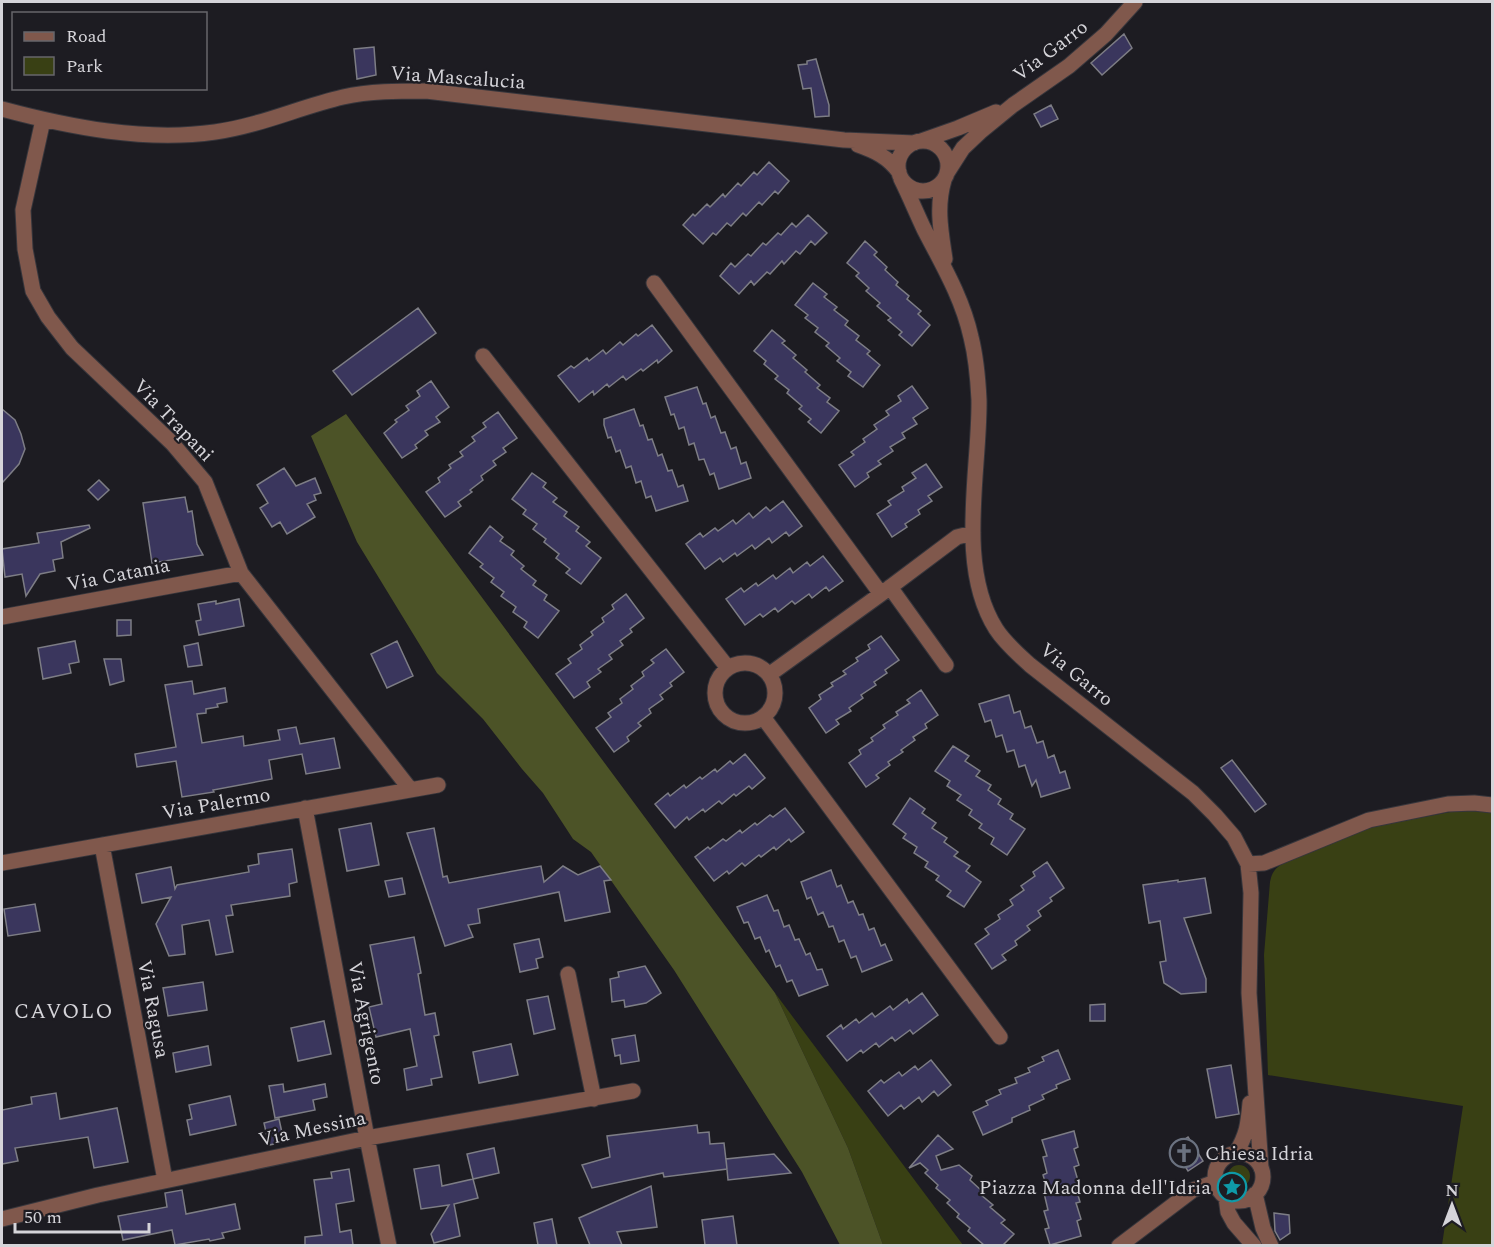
<svg xmlns="http://www.w3.org/2000/svg" width="1494" height="1247" viewBox="0 0 1494 1247" font-family="Spectral,serif">
	<style>
		.green { fill: #394014 }
		.forest { fill: #4c5327 }
		.building { fill: #3a365d; stroke: #7d7d85; stroke-width: 1.5 }
		.lines { fill: none; stroke-linecap: round; stroke-linejoin: round }
		.minor-casing { stroke: #37363c; stroke-width: 17 }
		.minor { stroke: #80584c; stroke-width: 15 }
		.labels { text-anchor: middle; stroke-width: 4.5; stroke-linejoin: round; paint-order: stroke }
		.street-label { font-size: 20px; fill: #d5d4d9; stroke: #1d1c22 }
		.poi-label { font-size: 20px; fill: #d5d4d9; stroke: #1d1c22; text-anchor: start }
		.neighbourhood-label { font-size: 21px; letter-spacing: 1.5px; fill: #d5d4d9; stroke: #1d1c22 }
	</style>
	<rect width="100%" height="100%" fill="#1d1c22"/>
	<path class="green" d="M1461,810L1492,812V1245H1442L1463,1106L1268,1075L1264,955L1270,882C1272,872 1275,868 1284,863L1359,829Z
		M775,993L963,1245H883L848,1148Z
		M1228 1176a11 11 0 1 1 22 0a11 11 0 1 1-22 0Z"/>
	<path class="forest" d="M346,414L775,993L848,1148L883,1245H840L802,1172L674,970L591,852L573,839L543,793L522,769L483,719L437,673L357,542L311,436Z"/>
	<path class="building" d="M1124,34L1132,48L1102,75L1091,63Z
		M374,47L376,75L357,79L354,49Z
		M816,59L829,105V116L815,117L811,88L803,89L798,65L807,64V61Z
		M1051,105L1058,119L1041,127L1034,114Z
		M769,162L789,181L778,194L775,191L762,205L759,202L746,216L743,213L731,226L727,223L716,235L713,233L703,244L683,225L693,214L695,216L707,204L710,207L723,194L725,197L738,183L741,186L754,172L757,175Z
		M808,215L827,233L815,245L811,241L800,254L796,251L784,264L782,261L770,274L767,272L754,285L751,281L739,294L720,276L731,263L735,267L748,254L751,256L763,243L766,245L778,233L781,235L792,223L796,227Z
		M865,241L877,252L874,255L887,267L885,270L898,282L896,285L909,296L907,299L921,311L918,314L930,325L912,346L899,335L902,332L888,320L891,318L877,306L880,303L866,291L869,288L856,276L859,273L847,263Z
		M813,283L827,294L824,297L837,307L834,310L848,321L845,325L859,336L856,340L870,351L867,354L880,365L863,387L848,376L851,372L837,361L840,358L826,346L829,343L815,332L818,328L805,318L808,315L795,305Z
		M418,308L436,333L352,395L333,371Z
		M652,325L672,351L658,363L657,360L643,371L641,369L626,380L623,376L609,387L607,384L594,395L593,391L579,402L558,376L571,366L574,368L587,358L589,361L603,350L606,354L620,342L623,345L636,334L638,336Z
		M772,330L785,341L782,343L796,355L793,358L807,370L805,372L820,385L817,388L830,398L827,402L839,411L821,433L808,422L811,419L799,409L802,406L787,393L789,390L775,379L778,376L764,364L766,361L754,351Z
		M431,381L449,407L436,417L440,422L425,431L428,435L415,445L417,448L402,458L384,433L397,422L395,420L409,410L406,406L420,396L417,391Z
		M912,386L928,408L913,418L917,424L902,433L905,438L890,447L893,451L878,461L881,464L867,473L869,477L855,487L839,465L854,455L851,452L865,442L863,439L877,429L874,425L889,415L886,411L901,401L898,396Z
		M697,387L703,404L706,403L711,418L715,416L721,433L725,432L731,449L736,447L741,464L746,462L751,478L719,489L714,473L710,475L704,459L699,460L694,443L689,445L684,427L679,429L674,414L671,415L665,397Z
		M2,409L15,420L21,434L25,449L19,464L2,483Z
		M634,409L640,426L643,425L648,440L652,439L658,456L662,454L668,471L672,470L678,487L683,485L688,501L656,511L651,496L646,498L641,481L636,483L631,466L626,468L620,450L616,452L611,437L608,438L604,425V419Z
		M498,412L517,438L503,448L506,452L493,461L496,465L481,476L483,480L470,490L472,492L458,502L461,506L445,517L426,492L440,482L438,478L451,468L449,465L463,456L460,452L475,441L472,437L486,427L483,423Z
		M926,464L942,487L928,496L932,501L918,510L920,514L905,524L907,527L892,537L877,514L891,505L888,501L904,491L902,487L916,478L912,473Z
		M284,468L296,486L315,478L321,493L314,495L316,500L307,504L315,517L287,534L280,522L272,527L260,508L268,503L257,485Z
		M532,473L546,483L543,487L557,498L553,502L567,512L564,516L579,527L576,531L590,542L586,546L601,558L581,584L566,573L570,569L556,558L559,554L544,542L546,539L533,529L537,524L523,514L526,510L512,499Z
		M99,480L109,490L98,500L88,490Z
		M185,497L188,512L192,511L197,544L203,555L152,563L143,503Z
		M783,501L802,526L789,536L786,532L772,543L769,538L755,549L752,545L737,556L735,553L723,562L720,558L705,569L686,544L700,533L703,537L715,528L718,531L733,520L736,524L749,513L753,518L766,507L770,511Z
		M89,525L90,528L61,542L63,558L53,560L55,571L40,574L26,596L22,574L5,577L2,549L39,543L37,533Z
		M490,526L503,537L500,541L514,551L511,555L524,566L521,569L536,581L533,585L547,595L544,600L559,611L538,638L524,627L527,622L513,612L516,607L501,596L504,592L491,582L494,578L480,567L483,564L469,553Z
		M823,556L843,581L829,591L826,587L812,598L809,594L795,604L792,601L778,612L775,608L763,617L760,614L745,625L726,599L741,588L744,592L756,583L758,586L773,575L776,579L790,568L793,573L807,562L810,566Z
		M626,594L644,618L630,629L632,632L620,641L623,645L609,655L612,659L598,669L601,672L587,682L590,687L574,698L556,674L571,663L568,659L582,649L580,645L593,635L591,632L604,622L602,618L614,609L612,605Z
		M239,599L244,626L199,635L196,621L201,620L198,604L216,601V604Z
		M117,620H131V635L117,636Z
		M881,636L899,660L885,670L887,673L874,682L876,685L861,695L863,698L849,708L851,711L836,720L839,724L826,733L809,708L821,699L819,695L833,686L831,683L846,674L843,671L858,661L856,658L870,649L868,645Z
		M75,641L79,662L69,664L71,673L43,679L38,648Z
		M397,641L413,676L387,688L371,654Z
		M198,643L202,665L188,667L184,646Z
		M666,649L684,672L670,683L672,686L660,695L663,699L649,709L651,713L638,723L641,726L627,737L629,741L614,752L596,728L611,717L608,713L622,703L620,699L633,689L631,686L644,676L642,672L654,663L651,660Z
		M104,659H121L124,681L110,685Z
		M192,681L194,694L225,688L227,702L217,704L218,707L206,709V713L197,714L202,743L243,736L244,746L280,740L278,730L296,727L300,744L334,738L340,768L306,774L302,754L269,760L272,779L213,790L214,792L182,797L176,761L137,767L135,754L176,747L165,685Z
		M921,690L938,715L925,724L927,728L913,737L915,740L901,750L903,752L888,762L890,765L876,775L879,778L866,787L849,763L861,754L859,750L873,741L871,738L885,728L883,725L898,715L896,712L910,703L907,700Z
		M1009,695L1014,713L1020,711L1025,728L1031,726L1037,743L1043,741L1048,758L1054,755L1060,773L1065,771L1070,788L1041,797L1036,780L1032,786L1025,765L1019,767L1014,750L1007,752L1002,735L996,737L991,720L985,722L979,704Z
		M953,746L969,756L965,761L980,771L976,776L991,785L988,790L1001,799L998,804L1013,814L1010,819L1025,829L1007,855L991,844L994,838L979,828L982,824L969,815L972,810L957,800L961,795L947,786L950,781L935,771Z
		M745,754L765,778L752,789L749,786L736,796L734,794L722,804L719,801L705,812L703,809L689,820L687,817L675,828L655,804L668,793L670,796L684,785L686,788L700,777L702,779L715,769L717,772L730,761L733,764Z
		M1232,760L1266,804L1255,812L1221,768Z
		M910,798L925,809L922,813L936,823L932,828L947,838L944,842L958,852L954,856L970,866L966,871L981,882L964,907L947,896L951,891L936,880L939,876L925,867L928,862L914,853L917,847L903,838L906,834L893,824Z
		M785,808L804,832L791,842L789,839L776,850L774,847L761,857L759,855L745,866L742,863L729,874L727,871L714,881L695,857L708,847L710,849L723,839L726,841L740,830L742,833L755,823L757,825L770,815L773,817Z
		M371,823L379,865L347,871L339,829Z
		M434,828L443,877L447,876L449,883L541,866L544,882L563,866L578,875L600,866L611,880L604,881L610,912L565,921L559,892L478,909L480,923L468,925L473,937L445,946L407,833Z
		M292,849L297,882L289,884L290,896L231,905L233,915L226,916L233,952L216,955L209,920L182,925L185,954L169,956L156,924L171,897L142,903L136,874L171,867L175,889L177,885L249,872L248,866L259,864L258,854Z
		M1047,862L1064,888L1050,898L1052,901L1038,911L1041,916L1027,926L1030,930L1015,941L1017,945L1002,955L1006,960L992,969L975,944L989,934L985,929L1000,919L998,915L1013,905L1010,900L1024,890L1021,886L1035,876L1033,872Z
		M831,870L837,887L841,885L848,903L853,901L859,915L863,914L869,930L874,928L881,946L885,944L892,960L862,972L856,956L851,958L844,940L839,942L833,926L829,927L823,912L818,915L811,897L807,899L801,882Z
		M402,878L405,894L389,897L385,881Z
		M1205,878L1211,913L1184,918L1206,979V992L1181,994L1164,983L1160,962L1166,961L1160,921L1149,923L1143,885L1178,880V882Z
		M767,895L774,911L778,910L784,927L789,925L795,940L799,939L806,955L810,953L817,970L822,969L828,985L799,996L792,980L787,982L780,965L776,967L769,950L766,952L760,937L755,939L748,922L744,923L737,907Z
		M35,904L40,931L8,936L4,909Z
		M414,937L421,973L418,974L425,1015L435,1013L439,1035L434,1036L442,1077L431,1079L432,1085L407,1090L404,1069L417,1066L410,1029L376,1037L369,1007L382,1004L370,945Z
		M539,939L543,957L536,959L538,968L520,972L514,944Z
		M645,966L661,993L646,1003L625,1007L624,1000L612,1002L610,979L619,977L618,972Z
		M203,982L207,1010L168,1016L163,988Z
		M922,993L938,1015L913,1034L910,1030L895,1041L892,1037L879,1047L876,1043L863,1053L861,1050L847,1061L827,1036L841,1025L843,1029L856,1019L859,1023L872,1013L875,1017L890,1006L893,1010L907,999L909,1003Z
		M548,996L555,1029L534,1034L527,1000Z
		M1105,1004V1021H1090V1005Z
		M324,1021L331,1054L298,1061L291,1028Z
		M635,1035L639,1061L621,1064L620,1055L615,1056L612,1039Z
		M511,1044L518,1075L479,1083L473,1052Z
		M208,1046L211,1065L176,1072L173,1053Z
		M1058,1050L1070,1079L1056,1085L1057,1088L1042,1095L1044,1099L1029,1106L1030,1110L1012,1118V1122L983,1135L973,1112L988,1105L986,1101L1001,1094L999,1090L1017,1083L1015,1078L1030,1072L1028,1068L1044,1061L1042,1057Z
		M931,1060L951,1085L938,1096L934,1091L922,1102L919,1097L904,1109L901,1105L888,1116L868,1091L881,1080L884,1083L899,1072L902,1076L915,1066L918,1070Z
		M1231,1065L1239,1114L1216,1118L1207,1069Z
		M283,1084L284,1092L325,1084L327,1097L313,1100L315,1110L275,1118L269,1086Z
		M56,1093L60,1119L117,1108L128,1162L94,1168L88,1137L15,1148L18,1161L2,1164V1110L32,1104L31,1097Z
		M230,1096L236,1125L190,1135L187,1120L192,1119L189,1105Z
		M279,1119L284,1142L269,1145L264,1123Z
		M697,1125L698,1133L709,1132L710,1144L724,1143L727,1169L664,1177L663,1173L592,1188L582,1165L610,1157L607,1136Z
		M1074,1131L1078,1147L1074,1149L1079,1165L1074,1167L1079,1184L1075,1185L1080,1202L1076,1203L1081,1219L1077,1221L1081,1236L1050,1245L1045,1229L1049,1228L1044,1211L1048,1210L1044,1193L1048,1192L1043,1175L1047,1173L1043,1157L1047,1156L1042,1140Z
		M938,1135L953,1149L936,1156L941,1170L959,1165L972,1176L970,1180L982,1191L980,1194L993,1205L990,1207L1005,1220L1001,1223L1014,1234L1003,1245H984L968,1231L970,1228L957,1217L959,1214L947,1203L950,1200L936,1188L938,1185L925,1173L928,1170L920,1163L909,1168Z
		M1188,1137L1203,1161L1188,1171L1173,1147Z
		M494,1148L499,1173L473,1179L467,1154Z
		M774,1154L791,1173L728,1180L726,1159Z
		M439,1165L442,1186L473,1179L478,1198L454,1204L460,1236L434,1243L431,1234L449,1205L421,1209L414,1169Z
		M349,1169L354,1201L336,1204L340,1232L351,1230L353,1245H305V1237L322,1235L314,1180L332,1178L331,1172Z
		M651,1186L657,1227L617,1232L622,1245H590L579,1218Z
		M182,1190L186,1214L235,1204L240,1229L222,1233L224,1238L210,1241L209,1239L175,1245L172,1230L123,1240L118,1216L167,1207L165,1193Z
		M1274,1213L1289,1215L1290,1233L1280,1240L1275,1231Z
		M733,1216L737,1245H705L702,1220Z
		M552,1219L557,1245H538L534,1223Z"/>
	<g class="lines">
		<g class="minor-casing">
			<path id="minor" d="M2,109C69,127 145,142 215,132C259,126 300,107 343,97C370,91 398,91 426,91L844,140L914,143
				M43,120L23,210L25,249L33,291L48,317L72,348L172,443L205,482L241,573L410,789
				M921,141L958,128L996,112
				M898 166a25 25 0 1 1 50 0a25 25 0 1 1-50 0Z
				M858,145C875,151 888,157 899,172
				M947,173L963,148L980,132L1013,105L1069,66L1106,34L1135,2
				M901,179C909,195 916,212 924,229C942,264 962,297 971,337C976,357 978,379 979,400C980,470 956,566 996,629C1005,643 1018,654 1030,665L1193,793L1215,815L1234,837L1248,864L1251,893L1249,993L1261,1168
				M944,180C936,207 941,232 945,259
				M654,283L881,594
				M483,356L728,668
				M890,587L946,665
				M2,617L241,573
				M715 693a30 30 0 1 1 60 0a30 30 0 1 1-60 0Z
				M770,674L881,594L957,537L973,533
				M763,717L1000,1037
				M305,808L367,1138L389,1246
				M102,845L165,1180
				M2,863L438,785
				M1248,864L1264,863L1369,820L1448,804L1474,803L1492,805
				M568,974L594,1099
				M1236,1153C1247,1134 1248,1125 1250,1103
				M1215 1177a24 24 0 1 1 48 0a24 24 0 1 1-48 0Z
				M1255,1194L1263,1228L1271,1246
				M1226,1197L1228,1212L1234,1223L1254,1246
				M2,1219L98,1195L367,1138L633,1091
				M1119,1246L1193,1190L1215,1182"/>
		</g>
		<use href="#minor" class="minor"/>
	</g>
	<defs>
		<g id="church-ring" transform="scale(1.5)"><circle r="9.5" fill="#1d1c22" stroke="#6b7280" stroke-width="1.5"/><path d="M-1.2-6h2.4v3.5h3.3v2.4h-3.3V6h-2.4V-.1h-3.3v-2.4h3.3Z" fill="#6b7280"/></g>
		<g id="sight-ring" transform="scale(1.5)"><circle r="9.5" fill="#1d1c22" stroke="#0f9aa8" stroke-width="1.5"/><path d="M0-6L1.8-2.2L6-1.7L2.9 1.2L3.7 5.4L0 3.3L-3.7 5.4L-2.9 1.2L-6-1.7L-1.8-2.2Z" fill="#0f9aa8"/></g>
	</defs>
	<g fill-rule="evenodd">
		<use href="#church-ring" x="1184" y="1153"/>
		<use href="#sight-ring" x="1232" y="1187"/>
	</g>
	<g class="labels">
		<g class="street-label">
			<text transform="translate(1050 50) rotate(-37)" y="7">Via Garro</text>
			<text transform="translate(458 77) rotate(4)" y="7">Via Mascalucia</text>
			<text transform="translate(174 420) rotate(46)" y="7">Via Trapani</text>
			<text transform="translate(118 574) rotate(-11)" y="7">Via Catania</text>
			<text transform="translate(1077 674) rotate(39)" y="7">Via Garro</text>
			<text transform="translate(216 803) rotate(-10)" y="7">Via Palermo</text>
			<text transform="translate(154 1009) rotate(79)" y="7">Via Ragusa</text>
			<text transform="translate(367 1023) rotate(79)" y="7">Via Agrigento</text>
			<text transform="translate(312 1128) rotate(-12)" y="7">Via Messina</text>
		</g>
		<g class="poi-label">
			<text x="1205" y="1160">Chiesa Idria</text>
			<text x="1211" y="1194" text-anchor="end">Piazza Madonna dell'Idria</text>
		</g>
		<g class="neighbourhood-label">
			<text x="64" y="1018">CAVOLO</text>
		</g>
	</g>
	<rect width="1494" height="1247" fill="none" stroke="#d5d4d9" stroke-width="6"/>
	<rect x="12" y="12" width="195" height="78" fill="#1d1c22" stroke="#67666b" stroke-width="1.5"/>
	<rect x="24" y="32" width="30" height="9" fill="#80584c" stroke="#67666b" stroke-width="1.5"/>
	<text x="66" y="42" font-size="18" fill="#d5d4d9">Road</text>
	<rect x="24" y="57" width="30" height="18" fill="#394014" stroke="#67666b" stroke-width="1.5"/>
	<text x="66" y="72" font-size="18" fill="#d5d4d9">Park</text>
	<g transform="translate(1452 1205)" stroke="#1d1c22" stroke-width="4.5" paint-order="stroke">
	<path d="M0-4.5L10 22L0 15L-10 22Z" fill="#d5d4d9"/>
	<text y="-9" font-size="16" font-weight="bold" text-anchor="middle" fill="#d5d4d9">N</text>
	</g>
	<path d="M15 1223v9h134v-9" fill="none" stroke="#d5d4d9" stroke-width="3"/>
	<text x="24" y="1223" font-size="18" fill="#d5d4d9" stroke="#1d1c22" stroke-width="4.5" paint-order="stroke">50 m</text>
</svg>
